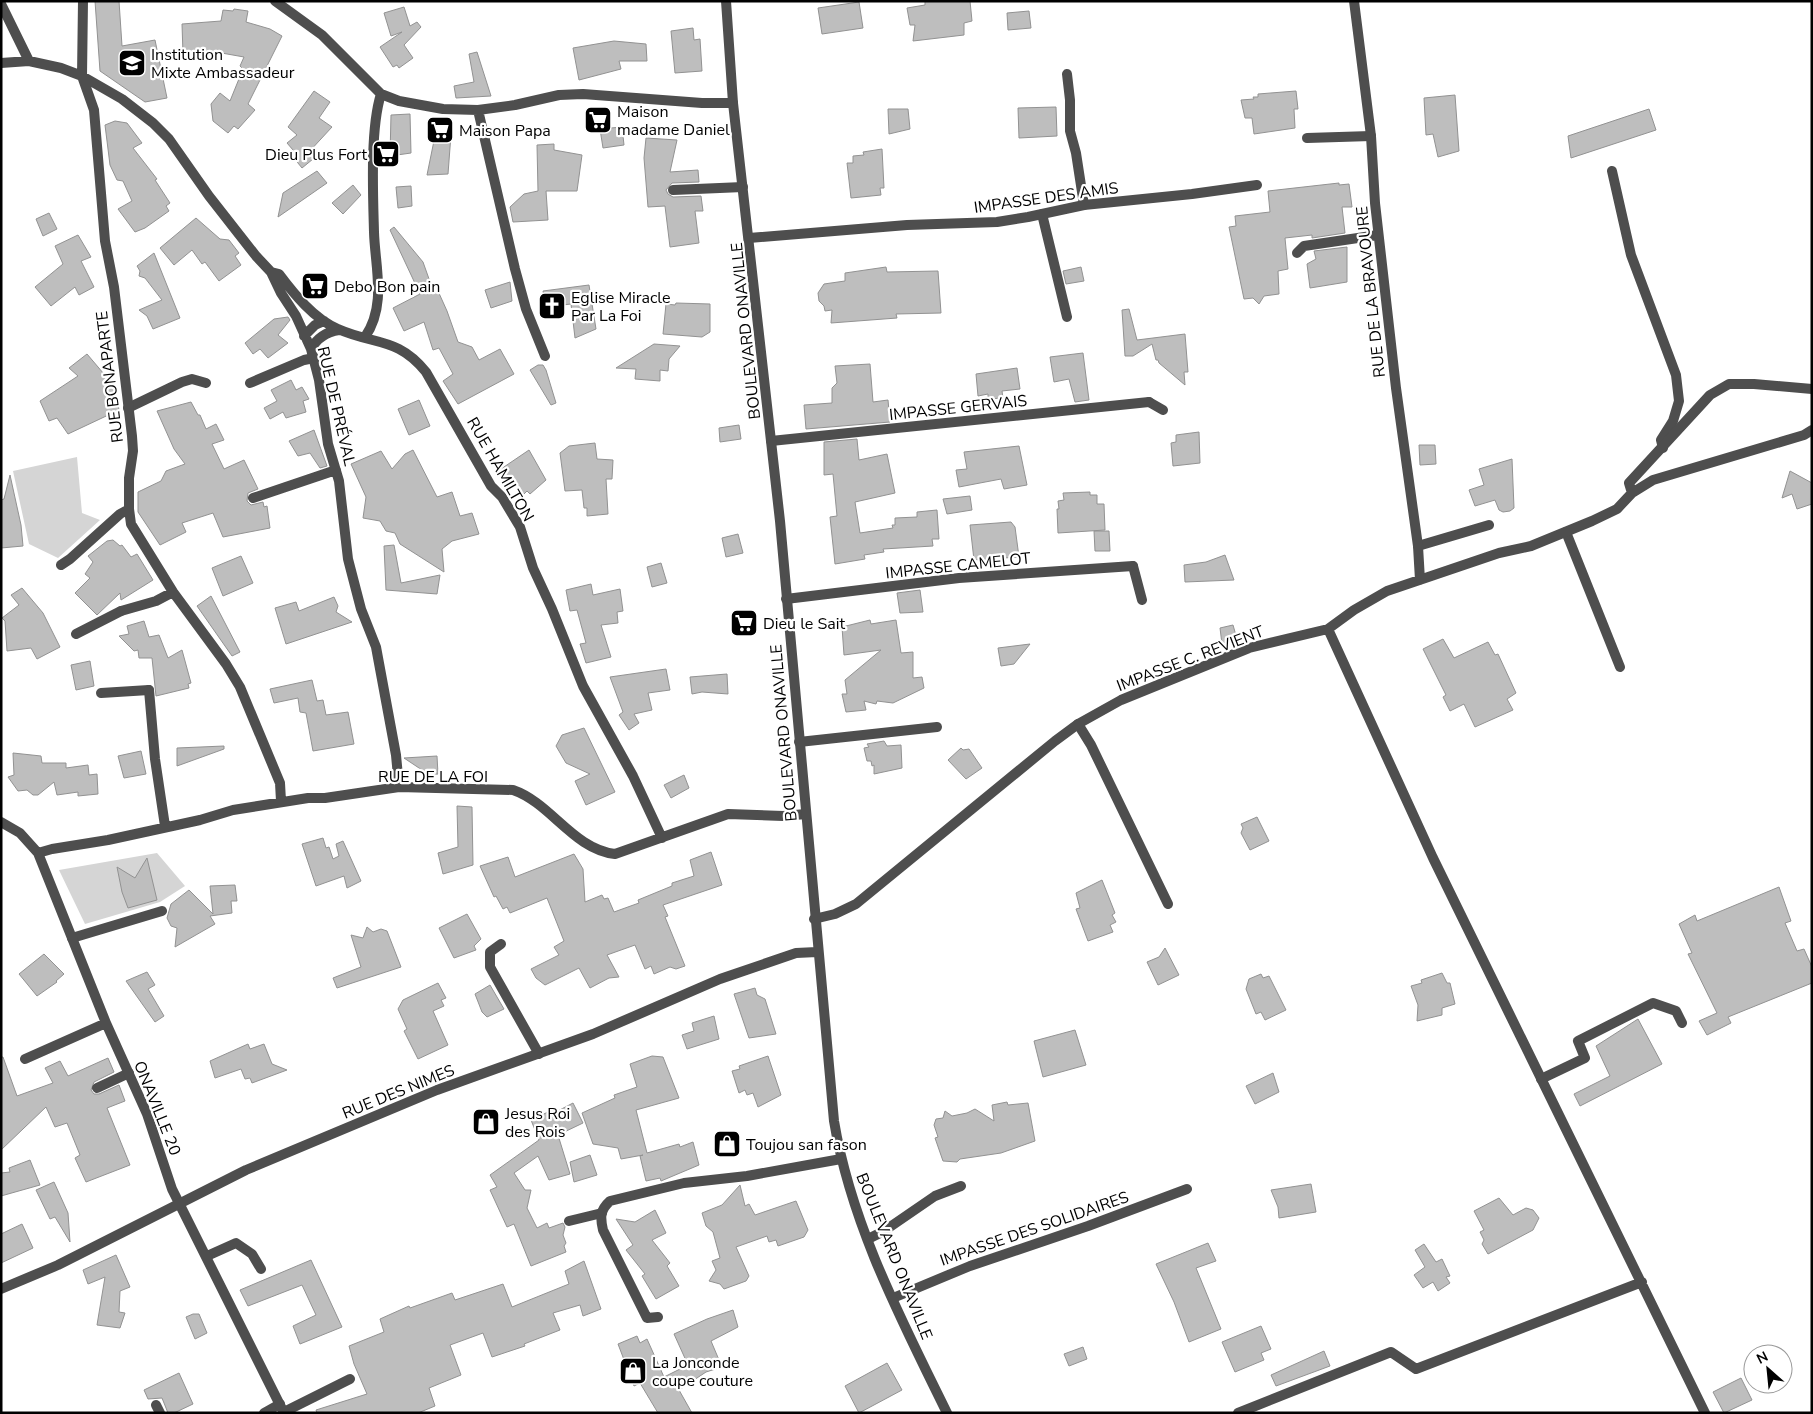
<svg xmlns="http://www.w3.org/2000/svg" width="1813" height="1414" viewBox="0 0 1813 1414" font-family="'Nunito Sans',sans-serif">
	<style>
		.green { fill: #d5d5d5 }
		.building { fill: #bebebe; stroke: #929292 }
		.lines { fill: none; stroke-linecap: round; stroke-linejoin: round }
		.service { stroke: #4e4e4e; stroke-width: 10 }
		.minor { stroke: #4e4e4e; stroke-width: 10 }
		.tertiary { stroke: #4e4e4e; stroke-width: 10 }
		.labels { text-anchor: middle; stroke-width: 4.5; stroke-linejoin: round; paint-order: stroke }
		.poi-label { font-size: 16px; fill: #000; stroke: #fff; text-anchor: start }
		.street-label { font-size: 16px; fill: #000; stroke: #fff }
	</style>
	<rect width="100%" height="100%" fill="#fff"/>
	<path class="green" d="M77,457L82,513L100,520L58,558L29,544L13,471Z
		M157,853L185,886L160,902L85,924L59,870Z"/>
	<path class="building" d="M95,1H119L122,46L155,40L167,98L145,102L100,71Z
		M925,1H970L972,21L964,23V35L913,41L915,25H910L907,8L925,5Z
		M859,2L863,28L822,34L818,8Z
		M404,7L410,26L417,22L421,27L404,45L413,58L399,68L397,65L393,67L380,47L402,32L391,36L384,13Z
		M234,9L248,11L246,22L270,29L282,36L248,104L255,110L238,129L234,126L228,133L213,121L211,104L220,93L230,101L243,69L240,66L244,57L216,52L183,54L182,24L221,21L223,10L233,11Z
		M1029,11L1031,28L1008,30L1007,13Z
		M693,28L694,40L700,39L702,71L675,73L671,31Z
		M614,41L646,44L647,61H619L621,69L579,80L573,48Z
		M477,52L491,96L456,98L454,86L474,82L469,54Z
		M314,91L330,102L319,118L332,127L308,153L313,159L302,168L289,152L293,150L287,143L297,135L288,127Z
		M1296,91L1298,109H1294L1295,128L1254,134L1252,118H1245L1241,100L1254,99L1253,97H1258V94Z
		M1455,95L1459,151L1438,157L1433,134L1426,135L1424,98Z
		M1056,107L1057,136L1019,138L1018,108Z
		M888,109H908L910,129L889,134Z
		M1649,109L1656,130L1571,158L1568,136Z
		M410,114L411,153L390,156L391,115Z
		M115,121L127,123L142,143L133,148L157,179L155,180L170,203L166,206L169,211L145,228L135,232L118,209L132,201L123,181L117,180L110,165L105,125Z
		M438,121H452L448,174L427,175Z
		M622,127L624,145L603,148L600,129Z
		M646,138L677,140L670,172L698,170L699,182L672,183L666,190L668,194L673,197L701,196L703,211H695L699,243L670,247L665,206L648,207L644,158Z
		M554,144V150L582,155L577,191H546L548,220L513,222L510,207L524,194L538,191L537,145Z
		M882,149L884,188H880L881,195L851,198L847,163H853V156L864,155L863,152Z
		M317,171L327,183L278,217L283,193Z
		M1339,183V185L1349,184L1352,207H1342L1345,233L1312,238V235L1285,238L1288,269L1278,271L1279,294L1264,296L1259,304L1253,298L1244,299L1229,227L1236,226L1235,216L1270,212L1268,191Z
		M353,185L361,195L343,214L332,203Z
		M411,186L412,206L398,208L396,187Z
		M49,213L57,229L43,236L36,219Z
		M196,218L220,239L229,240L239,253L235,256L241,265L219,281L205,262L202,264L192,250L174,265L160,248Z
		M394,227L423,262L434,293L438,291L447,311L458,342L472,347L479,360L500,349L514,374L458,404L443,381L453,374L439,348L433,350L424,322L404,331L393,308L420,294L390,230Z
		M78,235L91,257L81,261L94,287L79,295L75,287L51,306L35,287L63,264L55,246Z
		M1347,247V282L1310,288L1307,264L1316,259L1314,251Z
		M154,253L180,318L153,329L147,316L139,310L162,300L145,278L139,276L140,271L137,266Z
		M886,267L887,272L938,271L941,313L896,314L897,318L831,323L832,310L825,311L824,306L819,301L818,293L824,284L845,281V273Z
		M1081,267L1084,281L1066,284L1063,271Z
		M510,282L512,301L491,308L485,290Z
		M589,285L596,329L575,338L571,304L546,307L543,291Z
		M676,303L710,304V332L702,337L663,334L666,304L675,305Z
		M1129,309L1137,340L1185,334L1188,372H1184L1185,385L1159,363L1158,360H1156L1152,344L1133,356H1125L1122,310Z
		M288,317L290,320L278,335L288,343L268,358L260,349L253,354L245,343L274,319Z
		M654,344L680,346L669,359L668,371L660,370V381L635,379L636,369L616,368Z
		M1083,353L1089,400L1075,402L1069,379L1054,382L1050,357Z
		M87,354L115,387L119,410L68,434L57,418L49,421L40,401L78,376L69,368Z
		M870,364L873,402L888,400L890,422L806,429L804,405L832,403V388L837,383L835,366Z
		M538,365H543L546,370L556,403L551,405L530,370Z
		M1017,368L1020,389L1002,391L1003,398L988,399V394L978,396L976,374Z
		M291,380L296,390L302,387L309,399L303,401L306,412L286,418L283,412L270,419L264,408L277,401L271,390Z
		M419,400L430,426L409,435L398,409Z
		M191,402L198,415H200L206,429L216,424L224,440L212,444L224,469L244,460L258,489L248,493L247,501L251,505L263,502L264,507L267,506L270,528L223,537L213,513L182,523L186,532L160,545L138,512V492L161,481L166,471L185,464L174,449L157,411Z
		M739,425L741,439L720,442L719,428Z
		M314,430L327,466L320,468L310,453L298,456L289,441Z
		M1199,432L1200,463L1173,466L1171,443L1176,442V435Z
		M857,439L859,460L887,454L895,493L855,502L860,533L893,528L892,525H895V518L917,517V512L937,510L939,539H932L933,546L883,549L884,552L864,555L865,559L835,564L830,517L837,516L833,474L824,475V442Z
		M595,443L597,459L613,460L612,479H606L608,514L587,516V508H584L582,490L565,491L560,453L569,446Z
		M1419,445H1435L1436,464L1420,465Z
		M1019,446L1027,485L1004,489L1001,479L959,487L956,470L967,469L964,452Z
		M413,450L437,497L452,492L460,516L472,513L479,534L452,541L442,549L444,572L400,544L395,533L386,531L380,521L363,518L366,497L351,464L381,451L392,469L405,454Z
		M529,450L546,480L530,494L527,491L524,494L501,469Z
		M1512,459L1514,508L1510,511L1503,512L1499,510L1495,500L1475,506L1469,490L1484,485L1479,469Z
		M1790,471L1812,483V504L1797,509L1792,494L1782,498Z
		M10,475L21,525L23,546L1,548V500L4,499Z
		M1090,492V495H1097V504H1104L1105,530L1058,533L1057,509H1059L1058,501L1064,500L1063,493Z
		M970,496L972,510L947,514L943,499Z
		M1011,522L1015,527L1019,557L974,560L970,525Z
		M1094,531H1109L1110,551H1095Z
		M738,534L743,553L726,557L722,538Z
		M113,540L120,546L122,545L131,557L137,554L153,580L121,600L120,593L97,615L75,593L90,578L85,574L93,562L88,556L107,541Z
		M394,545L401,583L440,575L437,594L386,590L384,546Z
		M1225,555L1234,580L1185,582L1184,565L1206,562Z
		M241,556L253,583L223,596L212,568Z
		M661,563L667,583L652,587L647,567Z
		M591,584L593,595L620,589L623,611L617,612L618,623L601,625L611,657L586,663L580,644L586,643L577,610L570,611L566,590Z
		M22,588L43,613L60,647L37,659L31,648L7,651L5,621L2,618L19,605L11,595Z
		M920,590L923,612L900,613L897,593Z
		M211,596L240,652L232,656L197,606Z
		M334,597L338,606L336,612L352,622L286,644L275,608L296,602L299,611Z
		M870,620L871,624L896,620L901,653L913,652V678L922,677L924,688L893,703L877,701L876,704L864,701L866,710L846,712L842,694H847L845,680L881,650L844,655L842,627Z
		M144,621L149,637L159,635L168,658L182,650L191,683L188,684L189,688L156,696L152,658H139L138,650L134,651L119,636L129,634L127,626Z
		M1233,625L1237,639L1222,644L1220,628Z
		M1443,639L1454,658L1488,642L1495,655L1498,654L1516,693L1507,699L1513,710L1475,727L1464,704L1450,711L1443,697L1446,695L1423,649Z
		M1030,644L1014,664L1001,666L998,648Z
		M90,661L94,686L76,690L71,665Z
		M666,669L670,690L648,693L652,710L634,714L639,723L629,730L619,715L623,712L610,677Z
		M727,674L728,694L702,692L692,694L690,677Z
		M312,680L317,701L323,700L326,715L348,712L354,744L313,751L306,713L300,712L298,698L274,703L270,689Z
		M584,728L615,792L586,805L575,781L590,774L566,763L556,746L562,735Z
		M884,741L887,746L901,745L902,768L874,774V765L872,766L871,761H867L864,748L869,747L867,744Z
		M224,746V749L177,766V748Z
		M961,748L963,750L969,749L982,768L966,779L948,760Z
		M141,751L146,774L124,778L118,756Z
		M13,753L41,756L42,763H66V768L88,765L89,775L97,774L98,794L78,796V792L57,795L54,782L38,795H33L27,790L18,791L8,777L14,775Z
		M437,756L438,774L423,775L422,770L404,758Z
		M684,775L689,788L671,798L664,785Z
		M457,806L472,807L473,865L443,874L438,853L458,847Z
		M1257,817L1269,841L1250,850L1241,833L1243,828L1241,824Z
		M323,838L326,848L329,847L333,859L339,856L336,844L343,841L361,881L347,888L344,876L316,886L302,844Z
		M711,852L722,885L663,905L668,916L665,917L685,966L676,969L670,967L654,974L651,966L645,969L635,945L607,955L619,977L609,978L590,988L579,968L545,985L536,978L531,969L559,955L554,947L564,941L547,898L510,913L507,907L503,909L496,896L494,897L480,866L508,857L515,877L574,854L583,869L585,902L602,895L604,899L608,898L614,912L639,903L638,900L672,886V883L694,876L690,860Z
		M147,858L157,900L128,908L122,892L117,867L135,878Z
		M1102,880L1115,913L1112,915L1116,922L1110,925L1113,932L1088,941L1076,909L1080,908L1076,893Z
		M235,885L237,901H231L232,913L210,916L215,924L175,947L177,928L171,926L167,918L171,904L189,890L213,914L210,886Z
		M1779,887L1791,921L1785,923L1797,951L1804,949L1812,967V983L1728,1017L1731,1023L1707,1035L1699,1021L1717,1013L1688,954L1692,953L1679,924L1695,915L1697,921Z
		M467,914L481,939L474,946L476,950L454,958L439,928Z
		M367,927L373,932L381,929L387,931L401,967L337,988L333,978L361,967L351,935L363,938Z
		M1165,948L1179,975L1158,985L1147,962L1159,957Z
		M44,954L64,974L56,981L57,982L37,996L19,974Z
		M147,972L155,985L148,989L164,1016L155,1022L126,981Z
		M1442,973L1447,983H1450L1455,1004L1442,1008V1015L1417,1021L1418,1005L1411,986L1422,983L1421,980Z
		M1261,974L1263,978L1269,976L1286,1010L1265,1020L1261,1012L1256,1014L1246,989L1249,979Z
		M438,983L446,998L441,1000L444,1006L433,1011L448,1045L418,1059L404,1031L407,1029L398,1009L403,1000Z
		M490,985L504,1009L487,1017L482,1012L475,994Z
		M755,988L757,995L765,999L776,1034L749,1038L734,994Z
		M714,1016L719,1039L687,1049L682,1035L694,1031L692,1023Z
		M1638,1019L1662,1064L1580,1106L1574,1094L1610,1076L1596,1046Z
		M1075,1030L1086,1065L1043,1077L1034,1041Z
		M248,1044L250,1049L264,1044L272,1064L287,1070L252,1083L250,1078L245,1079L241,1069L215,1078L210,1061Z
		M652,1056L663,1057L679,1098L636,1110L647,1153L679,1144L680,1147L693,1142L699,1165L661,1181L660,1178L646,1181L640,1156L643,1155L621,1159L618,1148L593,1144L582,1113L615,1098L614,1095L637,1087L630,1064Z
		M768,1056L781,1095L758,1107L753,1093L747,1095L745,1090L739,1093L732,1071L740,1069L739,1066Z
		M1,1057H3L17,1096L53,1083L45,1068L60,1061L68,1076L108,1058L114,1072L94,1082L91,1090L94,1094H99L119,1085L125,1101L107,1108L130,1165L86,1182L75,1158L80,1155L67,1123L55,1127L46,1107L1,1150Z
		M1273,1073L1279,1092L1255,1104L1246,1086Z
		M1007,1102L1008,1105L1028,1103L1035,1141L1001,1153L960,1159L957,1162L943,1161L935,1138L938,1137L934,1125L936,1119L943,1118L945,1111L952,1116L967,1113L975,1109L994,1121L992,1105Z
		M573,1103L583,1123L558,1135L570,1174L549,1180L538,1156L514,1173L525,1190H531L527,1208L537,1228L547,1223L549,1228L563,1223L565,1227L563,1235L566,1243L564,1246L566,1252L531,1266L514,1224L507,1227L490,1190L497,1187L490,1175L539,1140L531,1120L548,1112L550,1115Z
		M590,1155L597,1175L574,1182L570,1162Z
		M30,1160L40,1185L1,1196V1173L10,1172L9,1168Z
		M54,1182L68,1213L70,1242L55,1217L50,1219L36,1190Z
		M1311,1184L1316,1212L1279,1218L1278,1207L1271,1190Z
		M740,1185L745,1206L749,1204L755,1215L796,1201L808,1230L804,1237L778,1246L776,1240L769,1242L767,1236L736,1247L749,1276L746,1281L724,1289L720,1284L709,1281L716,1270L712,1261L720,1258L713,1232L706,1226L702,1213L722,1205Z
		M1499,1198L1513,1215L1526,1208L1533,1210L1539,1218L1533,1230L1488,1254L1482,1244L1484,1240L1480,1232L1484,1230L1474,1211Z
		M655,1210L666,1233L652,1240L670,1263L667,1266L679,1286L656,1299L642,1276L645,1274L626,1250L633,1245L616,1219L635,1222Z
		M22,1224L33,1248L1,1263V1234Z
		M1208,1243L1216,1261L1196,1268L1221,1329L1189,1342L1174,1302L1156,1264Z
		M1424,1244L1436,1262L1442,1259L1450,1276L1446,1277L1450,1283L1438,1291L1433,1282L1423,1288L1414,1275L1425,1267L1415,1250Z
		M116,1255L130,1287L120,1291L119,1312L125,1313L120,1328L97,1325L105,1277L88,1284L83,1270Z
		M311,1260L342,1327L300,1344L293,1326L316,1315L302,1285L248,1306L240,1290Z
		M584,1261L601,1309L583,1316L580,1305L553,1313L560,1330L524,1344L525,1346L492,1357L483,1333L450,1345L461,1375L429,1388L435,1406L418,1413H317L316,1410L367,1394L354,1364L349,1346L384,1332L380,1319L409,1306L410,1308L452,1293L455,1300L503,1284L512,1307L569,1284L565,1271Z
		M733,1310L738,1327L711,1341L722,1367L706,1372L679,1390L692,1413H658L640,1383L634,1386L618,1344L637,1336L640,1343L647,1339L664,1377L688,1365L674,1334L707,1319Z
		M193,1314H199L207,1333L195,1339L186,1317Z
		M1261,1326L1271,1349L1261,1353L1264,1360L1235,1372L1222,1342Z
		M1083,1347L1087,1359L1069,1366L1064,1354Z
		M1324,1351L1330,1366L1276,1386L1271,1375Z
		M887,1363L902,1390L859,1413L845,1386Z
		M179,1373L193,1404L174,1413H168L162,1398L148,1399L144,1390Z
		M1741,1378L1752,1400L1724,1413L1713,1392Z"/>
	<g class="lines">
		<path class="service" d="M1067,74L1070,100V131L1076,153L1084,205
			M1307,138L1371,136
			M1612,171L1631,255L1676,375L1679,401L1673,421L1661,440L1663,448
			M673,190L743,187
			M1042,214L1067,317
			M1297,253L1304,246L1378,235
			M250,383L304,360L314,358
			M1149,402L1163,410
			M128,408L182,382L192,379L206,383
			M1566,532L1620,667
			M1418,546L1489,525
			M1133,566L1142,600
			M76,634L121,611
			M101,693L149,690
			M1078,724L1091,745L1168,904
			M72,938L162,911
			M501,944L490,952V967L539,1054
			M1541,1079L1585,1058L1578,1041L1653,1003L1676,1011L1682,1023
			M97,1088L129,1073
			M569,1221L602,1213
			M868,1239L884,1231L935,1196L961,1186
			M207,1256L236,1243L252,1254L261,1269
			M156,1405L160,1413
			M284,1412L350,1379
			M264,1413L280,1404"/>
		<path class="minor" d="M83,1L82,76L94,110L105,241L114,287L132,436L133,451L129,478V509L131,524L173,592L226,664L240,687L280,783L281,801
			M275,1L322,35L381,94L399,101L443,109L478,110L515,105L559,95L583,94L702,103H733
			M1354,1L1371,136L1375,203L1396,388L1418,546L1420,580
			M1,4L29,61
			M1,63L29,61L61,68L82,76L122,99L153,123L169,139L209,196L256,256L271,272L281,293L296,316L311,349L319,380L328,444L339,481L348,559L361,609L376,647L396,755L399,787
			M478,110L515,269L526,309L545,356
			M749,238L907,225L997,222L1028,217L1084,205L1192,194L1257,185
			M271,272L279,274C294,294 314,319 338,329C374,345 398,337 426,372L491,486L502,497L520,527L533,568L552,609L583,686L633,776L662,838
			M304,336L315,325L324,321
			M365,337C387,305 375,267 374,232C373,194 370,129 381,94
			M311,349C317,338 326,332 339,330
			M771,441L1149,402
			M1632,493L1629,483L1710,395L1729,384H1754L1812,389
			M253,498L336,470
			M61,565L70,559L120,514L129,509
			M786,599L959,578L1133,566
			M121,611L156,601L173,592
			M1328,629L1433,858L1705,1413
			M149,690L155,759L165,826
			M799,742L937,727
			M1,822L20,833L38,853L106,1023L147,1114L172,1189L284,1413
			M38,853L52,849L108,840L200,820L233,810L308,798H325L399,787L513,790C551,803 573,849 615,854L728,814L783,816L806,814
			M814,919L835,914L856,904L1055,741L1078,724L1121,700L1249,648L1328,629L1354,610L1387,591L1499,553L1531,546L1592,521L1617,509L1632,493L1653,480L1804,435L1812,430
			M25,1059L106,1023
			M893,1298L970,1266L1088,1226L1187,1189
			M658,1317L647,1318L603,1230C600,1217 600,1210 610,1201L684,1183L747,1176L841,1159
			M1238,1413L1391,1352L1416,1369L1642,1282"/>
		<path class="tertiary" d="M726,1L733,103L780,521L834,1121C851,1224 901,1319 947,1413
			M1,1289L58,1265L246,1170L437,1090L593,1034L720,979L796,953L817,952"/>
	</g>
	<defs>
		<g id="school-square" transform="scale(1.4375)"><rect x="-9" y="-9" width="18" height="18" rx="4" fill="#000" stroke="#fff"/><path d="M0-5L7-2L0 1L-7-2ZM-4 1L0 2.5L4 1V4Q0 6-4 4Z" fill="#fff"/></g>
		<g id="supermarket-square" transform="scale(1.4375)"><rect x="-9" y="-9" width="18" height="18" rx="4" fill="#000" stroke="#fff"/><path d="M-6-5.5h2.5l.6 2H6L4.5 2H-2.5L-4.4-4H-6ZM-1.5 3.2a1.3 1.3 0 1 0 .1 0ZM3 3.2a1.3 1.3 0 1 0 .1 0Z" fill="#fff"/></g>
		<g id="church-square" transform="scale(1.4375)"><rect x="-9" y="-9" width="18" height="18" rx="4" fill="#000" stroke="#fff"/><path d="M-1.2-6h2.4v3.5h3.3v2.4h-3.3V6h-2.4V-.1h-3.3v-2.4h3.3Z" fill="#fff"/></g>
		<g id="shop-square" transform="scale(1.4375)"><rect x="-9" y="-9" width="18" height="18" rx="4" fill="#000" stroke="#fff"/><path d="M-5-2.5h2.3a2.7 3.5 0 0 1 5.4 0H5L5.5 6h-11ZM-1.5-2.5h3a1.5 2.3 0 0 0-3 0Z" fill="#fff"/></g>
	</defs>
	<g fill-rule="evenodd">
		<use href="#school-square" x="132" y="63"/>
		<use href="#supermarket-square" x="598" y="120"/>
		<use href="#supermarket-square" x="440" y="130"/>
		<use href="#supermarket-square" x="386" y="154"/>
		<use href="#supermarket-square" x="315" y="286"/>
		<use href="#church-square" x="552" y="306"/>
		<use href="#supermarket-square" x="744" y="623"/>
		<use href="#shop-square" x="486" y="1122"/>
		<use href="#shop-square" x="727" y="1144"/>
		<use href="#shop-square" x="633" y="1371"/>
	</g>
	<g class="labels">
		<g class="poi-label">
			<text x="151" y="60">Institution<tspan x="151" dy="18">Mixte Ambassadeur</tspan></text>
			<text x="617" y="117">Maison<tspan x="617" dy="18">madame Daniel</tspan></text>
			<text x="459" y="136">Maison Papa</text>
			<text x="367" y="160" text-anchor="end">Dieu Plus Fort</text>
			<text x="334" y="292">Debo Bon pain</text>
			<text x="571" y="303">Eglise Miracle<tspan x="571" dy="18">Par La Foi</tspan></text>
			<text x="763" y="629">Dieu le Sait</text>
			<text x="505" y="1119">Jesus Roi<tspan x="505" dy="18">des Rois</tspan></text>
			<text x="746" y="1150">Toujou san fason</text>
			<text x="652" y="1368">La Jonconde<tspan x="652" dy="18">coupe couture</tspan></text>
		</g>
		<g class="street-label">
			<text transform="translate(1046 197) rotate(-8)" y="6">IMPASSE DES AMIS</text>
			<text transform="translate(1370 292) rotate(-96)" y="6">RUE DE LA BRAVOURE</text>
			<text transform="translate(745 331) rotate(-96)" y="6">BOULEVARD ONAVILLE</text>
			<text transform="translate(109 377) rotate(-97)" y="6">RUE BONAPARTE</text>
			<text transform="translate(337 406) rotate(77)" y="6">RUE DE PRÉVAL</text>
			<text transform="translate(958 407) rotate(-6)" y="6">IMPASSE GERVAIS</text>
			<text transform="translate(501 469) rotate(60)" y="6">RUE HAMILTON</text>
			<text transform="translate(958 565) rotate(-6)" y="6">IMPASSE CAMELOT</text>
			<text transform="translate(1190 658) rotate(-21)" y="6">IMPASSE C. REVIENT</text>
			<text transform="translate(783 733) rotate(-95)" y="6">BOULEVARD ONAVILLE</text>
			<text x="433" y="782">RUE DE LA FOI</text>
			<text transform="translate(398 1091) rotate(-22)" y="6">RUE DES NIMES</text>
			<text transform="translate(158 1108) rotate(68)" y="6">ONAVILLE 20</text>
			<text transform="translate(1034 1228) rotate(-19)" y="6">IMPASSE DES SOLIDAIRES</text>
			<text transform="translate(895 1256) rotate(68)" y="6">BOULEVARD ONAVILLE</text>
		</g>
	</g>
	<rect width="1813" height="1414" fill="none" stroke="#000000" stroke-width="5"/>
	<g transform="translate(1768 1369) rotate(333)"><circle r="24" fill="#ffffff" stroke="#999999"/>
	<path d="M0-4L9 19L0 12L-9 19Z" fill="#000000"/>
	<text y="-8" font-size="14" font-weight="bold" text-anchor="middle" fill="#000000">N</text>
	</g>
</svg>
